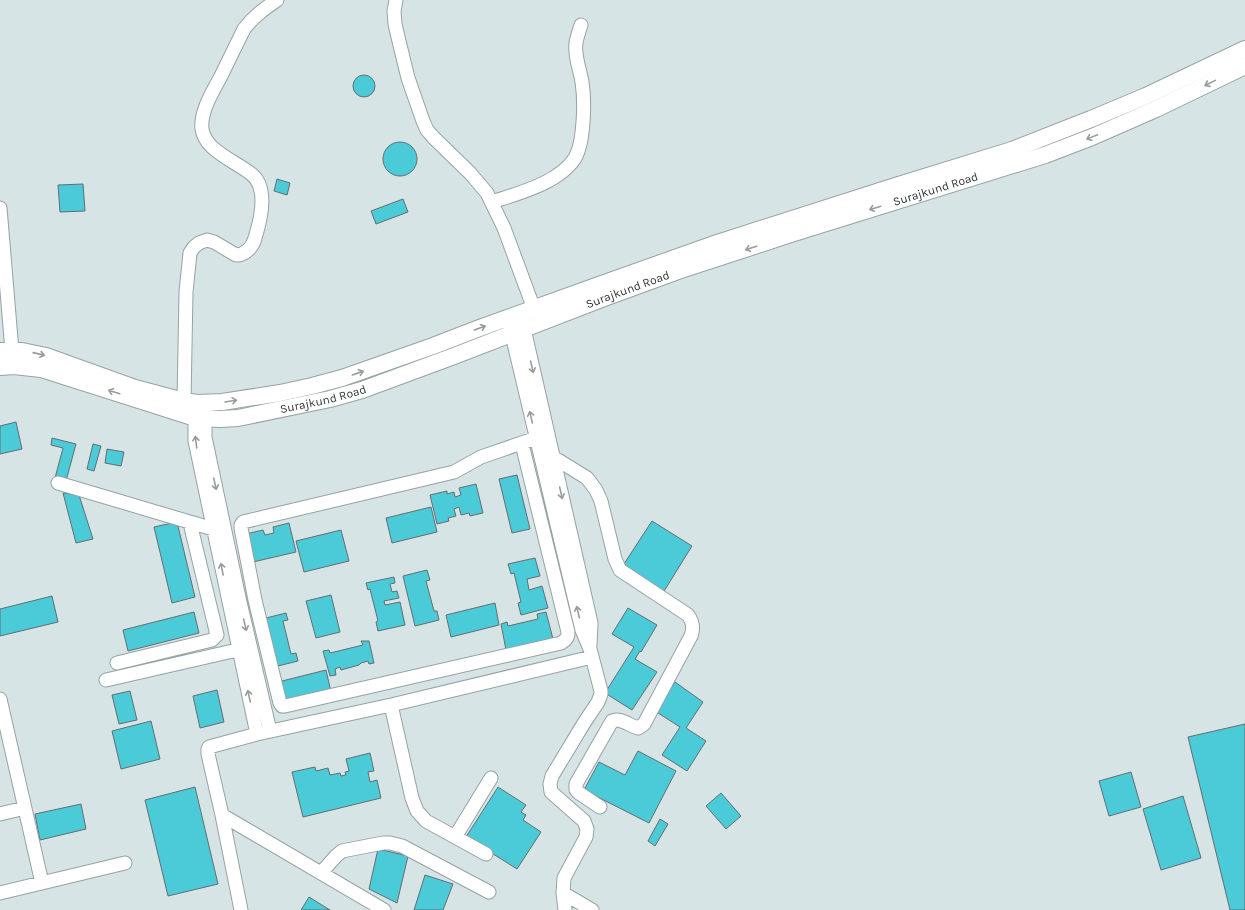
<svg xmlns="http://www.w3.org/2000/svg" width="1245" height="910" viewBox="0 0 1245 910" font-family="Karla,sans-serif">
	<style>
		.building { fill: #4bcad8; stroke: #636e70 }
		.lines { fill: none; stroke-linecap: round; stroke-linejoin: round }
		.minor-casing { stroke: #96a2a4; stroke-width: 15 }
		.major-casing { stroke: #96a2a4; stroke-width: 18 }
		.minor { stroke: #fff; stroke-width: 13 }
		.major { stroke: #fff; stroke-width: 16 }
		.oneway { stroke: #989b9c }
		.labels { text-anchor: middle; stroke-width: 3.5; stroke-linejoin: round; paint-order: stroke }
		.street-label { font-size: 12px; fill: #323738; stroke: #d7e4e5 }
	</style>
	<rect width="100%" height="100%" fill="#d7e4e5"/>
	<path class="building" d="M353 86a11 11 0 1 1 22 0a11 11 0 1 1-22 0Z
		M383 159a17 17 0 1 1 34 0a17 17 0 1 1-34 0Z
		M277,179L290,183L287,195L274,191Z
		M83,184L85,211L60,212L58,185Z
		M403,199L408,212L376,224L371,211Z
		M16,422L22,449L0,454V426Z
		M52,438L76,444L66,481L55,478L63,448L51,445Z
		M93,444L101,446L94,471L87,469Z
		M107,449L124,452L121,466L105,463Z
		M517,475L530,529L512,533L499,479Z
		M476,484L483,513L470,516L469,513L461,515L459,507L454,509L456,516L448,518L449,521L437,524L430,495L447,491V494L454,492L455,497L461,495L459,488Z
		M63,493L79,495L93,539L76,543Z
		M431,507L437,532L392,543L386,518Z
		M652,521L692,546L661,596L620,570Z
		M177,522L195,597L172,603L154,527Z
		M289,523L296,552L253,562L246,534L263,530L265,535L274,533L273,527Z
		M341,530L349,561L304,572L296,541Z
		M535,558L540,576L527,579L529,590L542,586L548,608L521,615L518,603L521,602L514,573L511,574L508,564Z
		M427,570L430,580L426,581L434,611H437L439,620L415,626L403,576Z
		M394,577L395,583L390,584L392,592L397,591L399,598L384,601L385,605L400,602L405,625L378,631L376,622L378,621L370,589L368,590L366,583Z
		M331,595L340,632L316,638L306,601Z
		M52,596L58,622L0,636V609Z
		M495,603L499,625L451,637L446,615Z
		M628,608L657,625L641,652L640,651L635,659L657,672L632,710L605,693L634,647L612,634Z
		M194,612L199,633L128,651L123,630Z
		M546,612L553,639L506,650L501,624L507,622L508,626L538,619L537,614Z
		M286,613L288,620L283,621L291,654L296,653L298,661L274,667L262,619Z
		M361,641H369L374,663L369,664L368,661L361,663L359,665L341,670L340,667L335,669L336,675L330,676L323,651L329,650L330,653L363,645Z
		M326,670L331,692L284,704L278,682Z
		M675,682L703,702L686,728L706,741L687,771L662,755L680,727L655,711Z
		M217,690L224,722L200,728L193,696Z
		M130,691L137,720L119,724L112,695Z
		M151,721L160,759L121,769L112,731Z
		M1245,724V910H1230L1188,737Z
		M638,751L676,771L649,823L584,790L599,762L625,775Z
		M370,753L374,771L368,772L370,782L377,780L381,798L303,817L292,772L315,767L316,771L328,768L330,775L340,773L341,776L346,775L345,772L349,771L346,759Z
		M1131,772L1141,807L1109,816L1099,781Z
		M195,787L218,884L168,896L145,800Z
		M498,787L526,805L521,812L526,815L523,820L541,832L517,869L466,837Z
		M721,793L741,816L726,829L706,806Z
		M1183,796L1201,858L1161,870L1143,809Z
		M81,804L86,829L40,840L35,814Z
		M660,819L668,824L655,846L648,841Z
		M378,849L408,856L397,903L369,889Z
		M425,875L453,884L443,910H414Z
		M309,897L330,910H301Z"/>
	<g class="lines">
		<g class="minor-casing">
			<path id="minor" d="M396,0L394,11L395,24L398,37L408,78L423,121L427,130L434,138L470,173L487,193L504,228L534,309
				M492,202C519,193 559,183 575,158C581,147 582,134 583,122C584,109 584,95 582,82C580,69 574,56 576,43C577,37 579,31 581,25
				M0,208L12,351
				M508,318L582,630L590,649L601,691V694L598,702L584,723L552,776L550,784L551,792L584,821L587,829L586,837L564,878L563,893L565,910
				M522,320L591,623L590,645
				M184,401L186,292L190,253L194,247L199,243L207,240L214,242L236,255C245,255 253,247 255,238C261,219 269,186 250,173C238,164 224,158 212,147C207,142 203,137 202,129C200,112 212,93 220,78C228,62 236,45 244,29C254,16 264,9 277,0
				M205,408V437L240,602L270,731
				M195,409V441L257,734
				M522,444L568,632C568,638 566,640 561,643L285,706H282L280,703L255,600L241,528V525L243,522L454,472L481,457L548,434
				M553,457L587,478L596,490L601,501L615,559L620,570L688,615C693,622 694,628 691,636L644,724L638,728C630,726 620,717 612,721L576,784V790L579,793L600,807
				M58,483L220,531
				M117,663L212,640L217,635L190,523
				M106,680L246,648
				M0,699L42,883
				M391,705L412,798L417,811L426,821L486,854
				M0,814L25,808
				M222,815L384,910
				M455,837L491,778
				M321,873L336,856L342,851L383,843H390L402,846L489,892
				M0,893L125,863
				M563,893L592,910
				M241,910L222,815L208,754V749L209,747L257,734L391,705L592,657"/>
		</g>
		<g class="major-casing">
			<g id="major">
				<path d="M0,351H22L46,356L135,388L184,401L197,403L222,402L280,393L312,386L342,378L433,346L477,329L596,286L717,243L895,186L1012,150L1091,119L1146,96L1245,49"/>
				<path id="s1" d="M0,367L14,366L41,369L195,418L220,419L238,418L330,399L362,390L454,356L604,298L678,271L791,234L1045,155L1092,137L1156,109L1245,66"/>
			</g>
		</g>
		<use href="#minor" class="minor"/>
		<use href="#major" class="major"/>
	</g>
	<defs><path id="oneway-shaft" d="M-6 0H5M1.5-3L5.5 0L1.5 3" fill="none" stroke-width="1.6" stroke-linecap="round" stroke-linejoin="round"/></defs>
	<g class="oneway">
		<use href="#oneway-shaft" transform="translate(1210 83) rotate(154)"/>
		<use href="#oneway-shaft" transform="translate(1092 137) rotate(158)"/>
		<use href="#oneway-shaft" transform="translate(875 208) rotate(163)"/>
		<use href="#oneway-shaft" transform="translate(751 248) rotate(162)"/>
		<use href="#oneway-shaft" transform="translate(480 328) rotate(-20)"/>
		<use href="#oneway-shaft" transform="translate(39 354) rotate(13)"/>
		<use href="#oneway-shaft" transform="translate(532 367) rotate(77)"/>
		<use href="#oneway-shaft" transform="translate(358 373) rotate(-19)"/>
		<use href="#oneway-shaft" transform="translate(114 392) rotate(-162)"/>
		<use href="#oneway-shaft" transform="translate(231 401) rotate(-9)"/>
		<use href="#oneway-shaft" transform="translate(531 417) rotate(-103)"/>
		<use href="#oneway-shaft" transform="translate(196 442) rotate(-97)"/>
		<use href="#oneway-shaft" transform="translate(215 484) rotate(78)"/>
		<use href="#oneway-shaft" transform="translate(561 493) rotate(77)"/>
		<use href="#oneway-shaft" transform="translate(222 569) rotate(-101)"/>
		<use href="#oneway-shaft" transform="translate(578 612) rotate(-103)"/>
		<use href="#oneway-shaft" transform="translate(245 625) rotate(77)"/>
		<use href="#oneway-shaft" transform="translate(249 696) rotate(-102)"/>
	</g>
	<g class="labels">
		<g class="street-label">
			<text dy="4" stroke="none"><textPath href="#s1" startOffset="981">Surajkund Road</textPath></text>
			<text dy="4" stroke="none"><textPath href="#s1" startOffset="657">Surajkund Road</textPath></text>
			<text dy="4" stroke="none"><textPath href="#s1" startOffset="333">Surajkund Road</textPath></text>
		</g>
	</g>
</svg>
